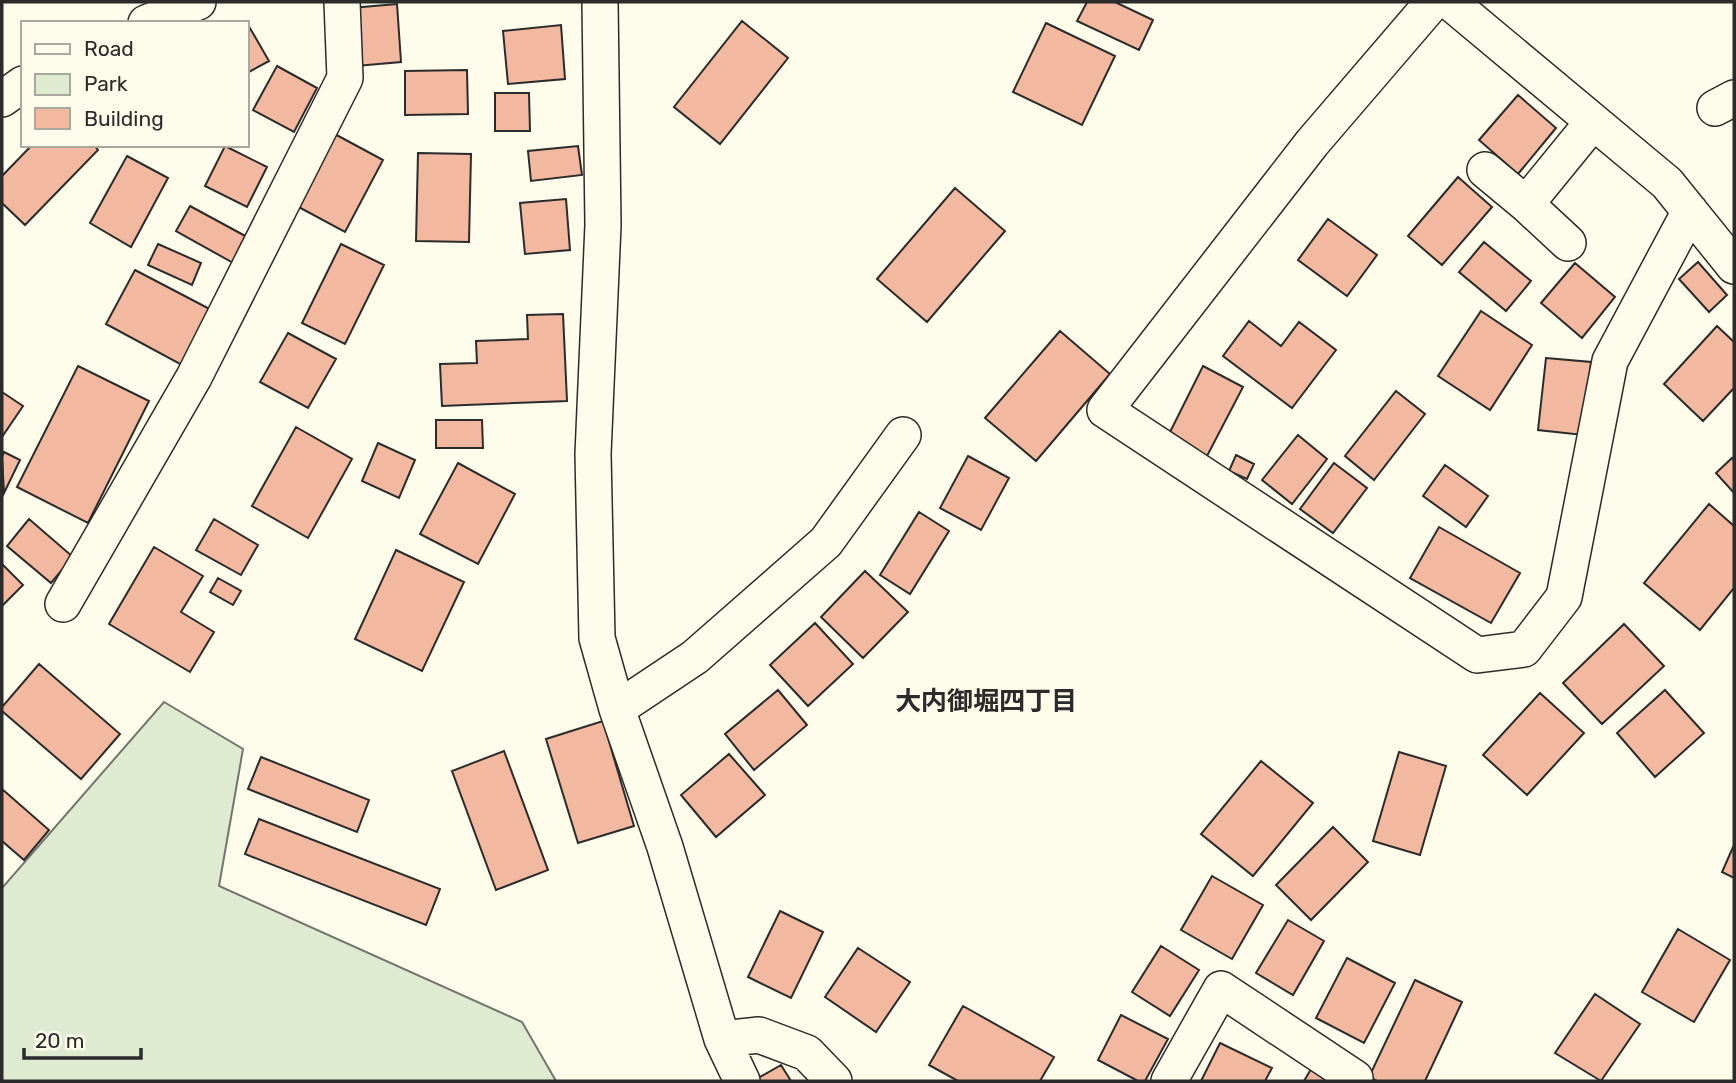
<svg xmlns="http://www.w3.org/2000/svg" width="1736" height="1083" font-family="Rubik,'Noto Sans JP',sans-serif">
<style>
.green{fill:#deebd1;stroke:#74746e;stroke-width:2}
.building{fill:#f2b8a0;stroke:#2b2b2b;stroke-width:2}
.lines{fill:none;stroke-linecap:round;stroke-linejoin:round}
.street-casing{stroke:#2b2b2b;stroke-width:38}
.street{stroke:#fdfbea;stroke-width:35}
.labels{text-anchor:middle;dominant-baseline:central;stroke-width:5;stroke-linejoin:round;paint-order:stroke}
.neighbourhood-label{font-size:26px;font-weight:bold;fill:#2b2b2b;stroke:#fdfbea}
</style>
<rect width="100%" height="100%" fill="#fdfbea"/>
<path class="green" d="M164 702 243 749 219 886 522 1022 556 1081H2V888Z"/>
<path class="building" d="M1087 2H1115L1153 20 1139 50 1077 21Z
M397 4 401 62 356 66 351 8Z
M742 21 788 58 720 144 674 107Z
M247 23 269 61 247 73Z
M1046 23 1115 56 1082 125 1013 92Z
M561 25 565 79 508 84 503 31Z
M277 66 317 88 294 132 253 110Z
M467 70 468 114 405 115V71Z
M495 93H529L530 131H495Z
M1518 95 1556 128 1518 174 1479 140Z
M331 132 383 160 345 232 293 204Z
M32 145H94L98 150 25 225 2 203V176Z
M225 146 267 167 247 207 205 186Z
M578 146 582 175 531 181 528 151Z
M418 153 471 154 469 242 416 241Z
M127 156 168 178 131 247 90 223Z
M1458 177 1492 207 1442 265 1408 236Z
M955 188 1005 231 927 322 877 279Z
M566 199 570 250 525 254 520 203Z
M190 206 249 238 235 264 176 231Z
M1328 219 1377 255 1347 296 1298 260Z
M1484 242 1531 281 1506 311 1459 272Z
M158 244 201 263 192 285 148 265Z
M341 244 384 265 345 344 302 323Z
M1698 262 1727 295 1709 312 1679 279Z
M1575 263 1615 297 1582 338 1541 303Z
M135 270 223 316 193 371 106 324Z
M1481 311 1532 345 1490 410 1438 376Z
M563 314 567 401 442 406 440 364 477 363 476 341 528 339 527 315Z
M1249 321 1281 346 1299 322 1336 350 1292 408 1223 356Z
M1717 326 1734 342V388L1703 421 1664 384Z
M1060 331 1110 374 1036 461 985 418Z
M288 333 336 359 308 408 260 382Z
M1546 358 1591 362 1583 435 1538 430Z
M78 366 149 401 88 523 17 487Z
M1203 366 1243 387 1206 458 1167 438Z
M1396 391 1425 414 1374 480 1345 456Z
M2 392 23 406 2 437Z
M436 420H482L483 448H436Z
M296 427 352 459 308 538 252 506Z
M1298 435 1327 459 1292 504 1262 480Z
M378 443 415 460 399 498 362 481Z
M4 452 20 460 4 493 2 457Z
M1236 455 1254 464 1247 479 1229 471Z
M968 456 1009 478 981 530 940 508Z
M1732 458 1734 460V493L1716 473Z
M458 463 515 494 478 564 420 534Z
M1334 463 1367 488 1333 533 1300 509Z
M1445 465 1488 496 1466 527 1423 496Z
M1709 504 1734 526V588L1700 630 1644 583Z
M919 512 949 531 910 594 880 575Z
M29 519 73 557 51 583 7 546Z
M214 519 258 545 241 575 196 550Z
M1439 527 1520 573 1491 623 1410 578Z
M154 547 203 576 181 612 214 632 190 672 109 624Z
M396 550 464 582 422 671 355 639Z
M2 564 23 585 2 606Z
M865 571 908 612 863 658 821 617Z
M218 578 241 591 233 605 210 592Z
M815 623 853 664 808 706 770 665Z
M1624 624 1664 666 1602 724 1563 683Z
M39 664 120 734 81 779 2 711V707Z
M778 690 807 725 754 770 725 734Z
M1665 690 1704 733 1655 777 1617 733Z
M1540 693 1584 733 1527 795 1483 755Z
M603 721 634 826 578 843 546 739Z
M504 751 548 870 496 890 452 771Z
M1399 752 1446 766 1420 855 1373 841Z
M729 754 765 795 716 837 681 795Z
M261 757 369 800 357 832 248 789Z
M1261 761 1313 803 1253 876 1201 834Z
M2 789 49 830 24 860 2 841Z
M259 819 440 889 426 925 245 854Z
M1333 827 1368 862 1311 920 1276 885Z
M1734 845V878L1722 872Z
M1212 876 1263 905 1232 959 1181 930Z
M780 911 823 932 791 998 748 977Z
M1288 920 1324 941 1293 995 1256 973Z
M1678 929 1730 960 1694 1022 1642 992Z
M1161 946 1199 970 1170 1016 1132 992Z
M858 948 910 982 876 1032 825 997Z
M1347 958 1395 983 1364 1043 1316 1018Z
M1415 980 1462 1002 1425 1081H1377L1369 1077Z
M1595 994 1640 1024 1601 1081 1555 1053Z
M963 1006 1054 1057 1040 1081H958L929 1065Z
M1121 1015 1168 1039 1145 1081H1138L1098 1060Z
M1220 1043 1272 1068 1265 1081H1201Z
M781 1065 791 1081H753Z
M1311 1069 1332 1081H1304Z"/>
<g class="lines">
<g class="street-casing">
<path id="street" d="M600 2 603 225 593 454 597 638 617 709 665 847 722 1039 742 1081
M1433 2 1312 143 1105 410 1477 655 1524 649 1564 597 1610 361 1690 211
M1450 2 1667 183 1734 266
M146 23 198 2
M2 99 23 84
M1715 108 1734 98
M1485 170 1526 204
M1568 243 1526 204 1592 123
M63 604 194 377 345 78 342 2
M617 709 695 657 826 542 903 435
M722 1039 759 1035 807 1053 834 1081
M1169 1081 1221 989 1355 1078"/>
</g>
<use href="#street" class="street"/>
</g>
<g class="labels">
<g class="neighbourhood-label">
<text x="986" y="701">大内御堀四丁目</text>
</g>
</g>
<rect width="1736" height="1083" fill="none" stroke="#2b2b2b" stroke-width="7"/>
<rect x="21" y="21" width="228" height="126" fill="#fdfbea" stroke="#a9a89e" stroke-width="2"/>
<rect x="35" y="44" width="35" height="10" fill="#fdfbea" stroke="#a9a89e" stroke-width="2"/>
<text x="84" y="56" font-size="21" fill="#2b2b2b">Road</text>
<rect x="35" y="74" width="35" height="21" fill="#deebd1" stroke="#a9a89e" stroke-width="2"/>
<text x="84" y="91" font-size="21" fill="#2b2b2b">Park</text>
<rect x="35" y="108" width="35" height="21" fill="#f2b8a0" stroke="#a9a89e" stroke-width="2"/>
<text x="84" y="126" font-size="21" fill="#2b2b2b">Building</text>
<path d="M24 1048v10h117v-10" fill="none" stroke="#2b2b2b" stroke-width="3.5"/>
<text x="35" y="1048" font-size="21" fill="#2b2b2b" stroke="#fdfbea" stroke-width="5" paint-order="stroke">20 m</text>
</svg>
